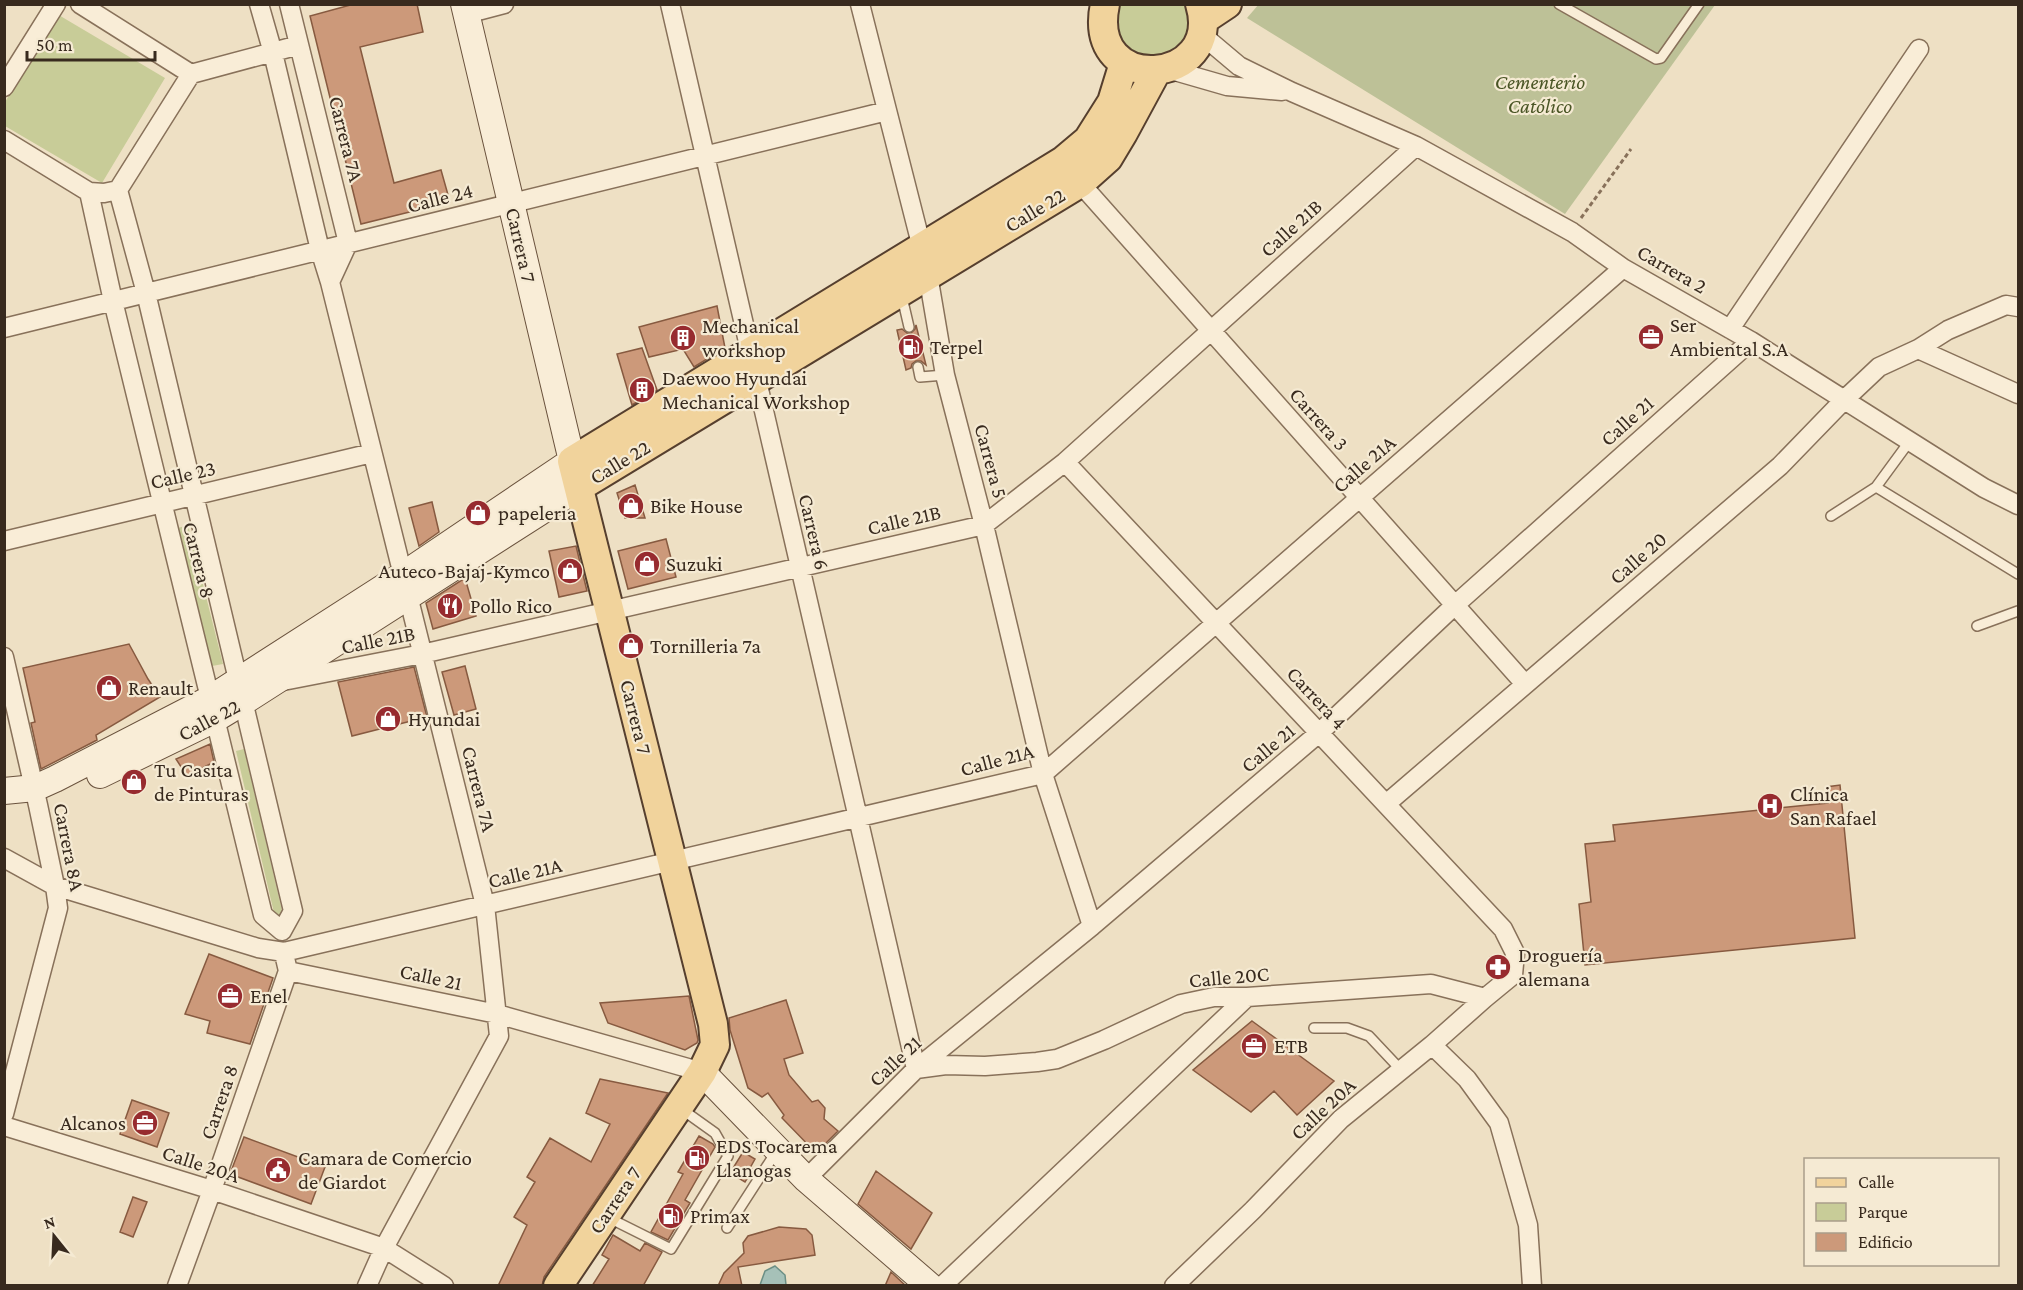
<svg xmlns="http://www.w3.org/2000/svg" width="2023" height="1290" font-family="'Crimson Pro',serif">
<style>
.green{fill:#c8cc98}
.cemetery{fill:#bdc197}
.water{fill:#a6c1b8;stroke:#6c8f85;stroke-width:1.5}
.building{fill:#cc997a;stroke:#875a40;stroke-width:1.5}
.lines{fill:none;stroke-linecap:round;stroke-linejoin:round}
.lane-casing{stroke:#88715a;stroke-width:12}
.street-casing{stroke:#88715a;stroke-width:21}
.secondary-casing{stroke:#6a523d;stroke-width:28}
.primary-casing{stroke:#563f2e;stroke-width:32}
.path{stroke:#88715a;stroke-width:3;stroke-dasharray:4.5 3;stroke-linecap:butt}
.lane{stroke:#f9edd7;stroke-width:9}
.street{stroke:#f9edd7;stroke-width:18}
.secondary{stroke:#f9edd7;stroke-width:26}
.primary{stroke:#f1d39c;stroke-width:28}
.labels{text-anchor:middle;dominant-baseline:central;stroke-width:4.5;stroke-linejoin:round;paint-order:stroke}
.park-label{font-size:21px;font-style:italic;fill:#4a5525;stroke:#f5ead3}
.street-label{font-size:21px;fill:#382a1e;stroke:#f5ead3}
.poi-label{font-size:21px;fill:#382a1e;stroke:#f5ead3;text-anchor:start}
</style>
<rect width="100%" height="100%" fill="#eee0c4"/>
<path class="green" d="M1116 5H1189L1190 37 1157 62 1122 48 1113 11Z
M57 14 165 78 102 183 5 126V102Z
M188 525 223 664 212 666 178 528Z
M244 749 283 915 275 917 236 751Z"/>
<path class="cemetery" d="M1259 4 1715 5 1565 214 1247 18Z"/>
<path class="water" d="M775 1266 785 1275 786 1285H760L765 1271Z"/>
<path class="building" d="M354 4H417L423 32 360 47 394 183 441 170 450 202 361 224 310 16Z
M717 306 725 348 694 367 683 349 649 357 639 327Z
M916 325 926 365 921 361H916L912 364 911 368 906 370 897 330 902 329 907 333H911L915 329Z
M642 348 657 390 632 405 617 354Z
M635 485 645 518H625L617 493Z
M432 502 439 532 419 546 409 508Z
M666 539 676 577 628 589 618 551Z
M576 546 587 591 559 597 549 551Z
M465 578 476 616 433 629 426 603Z
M129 644 148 679 160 697 96 735 97 740 41 769 31 723 35 722 23 668Z
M465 666 476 709 454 715 442 672Z
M414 667 427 717 352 736 338 682Z
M210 744 214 762 187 776 176 759Z
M1840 785 1855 938 1585 965 1579 904 1591 902 1585 844 1615 841 1613 825 1828 803 1826 787Z
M209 954 273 978 250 1044 207 1033 210 1021 185 1014Z
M689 996 698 1040 697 1043 685 1050 608 1023 600 1003Z
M786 1000 803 1053 784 1059 789 1075 812 1102 818 1100 825 1108 824 1119 838 1131 816 1153 782 1118 784 1115 768 1093 762 1097 748 1088 730 1030 729 1018Z
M1252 1021 1334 1081 1297 1115 1274 1091 1251 1112 1193 1070Z
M600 1079 668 1093 544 1277 542 1286H498L527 1225 514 1217 535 1182 527 1177 550 1138 591 1162 610 1124 586 1113Z
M132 1100 169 1113 157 1147 120 1134Z
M699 1136 713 1144 715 1147 685 1200 690 1203 668 1240 651 1232 683 1174 678 1172Z
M244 1137 325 1167 311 1204 230 1174Z
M743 1152 755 1159 750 1168 753 1169 745 1182 730 1173Z
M876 1171 932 1213 911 1249 858 1204Z
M133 1197 147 1202 133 1237 120 1232Z
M779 1227 806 1229 812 1235 815 1255 738 1267 742 1286H718L724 1273 744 1253 743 1243 748 1236Z
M613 1235 640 1251 645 1243 662 1252 643 1286H592L609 1259 602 1255Z
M891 1272 906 1286H885Z"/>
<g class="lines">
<g class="lane-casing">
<path id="lane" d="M1559 4 1656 59 1661 58 1699 4
M902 297 909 327
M918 367 920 377 945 375
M1876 487 2018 574
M1831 516 1876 487 1909 442
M1977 626 2018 611
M1314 1028H1347L1369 1036 1401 1070
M607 1217 671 1249 728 1156 715 1133 680 1108
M727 1228 776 1152"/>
</g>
<g class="street-casing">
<path id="street" d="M80 4 191 74
M259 4 273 53 320 250 330 282 485 905 499 1036 384 1248 367 1286
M289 4 348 243 330 282
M670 4 916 1069 946 1065 985 1066 1037 1062 1057 1059 1104 1040 1181 1004 1214 997H1247L1431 984 1485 998
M860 4 922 248 928 275 945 375 984 525 1043 774 1092 926
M466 14 504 4
M1201 34 1239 66 1292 92 1416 146 1572 232 1623 268 1751 341 1984 488 2018 505
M1168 69 1227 86 1282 91
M191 74 299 45
M4 87 56 4
M4 140 89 192 104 193 118 190 191 74
M1080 183 1525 684
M89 192 113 301 263 915 282 931 293 911 146 293 118 190
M4 328 887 111
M1730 329 1919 49
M1918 349 2018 394
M1065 462 1503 929 1515 953 1513 975 1485 998 1432 1045 1341 1119 1253 1210 1174 1286
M4 541 372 453
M4 657 38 805 55 886 58 908 4 1114
M283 681 422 654 984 525 1065 462 1416 146
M1386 804 1780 466 1844 400 1879 367 1918 349 1948 330 2006 305 2018 307
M4 858 55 886 258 948 284 952 1043 774 1623 268
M288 971 497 1014 702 1072
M1432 1045 1467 1079 1499 1123 1528 1225 1532 1286
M4 1126 212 1190 384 1248 444 1286
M806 1179 916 1069 1092 926 1319 733 1455 605 1751 341
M177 1286 212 1190 288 971 285 958
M942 1286 1247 997"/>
</g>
<g class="secondary-casing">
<path id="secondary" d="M100 775 215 719 243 702 579 487
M4 791 35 788 55 779 210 699 403 575 572 461 464 4
M702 1072 806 1179 930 1286"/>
</g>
<g class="primary-casing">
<path id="primary" d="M1105 4C1085 98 1225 86 1200 4
M1203 20 1227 4
M579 487 1080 183 1108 158 1123 133 1156 72
M558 1286 702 1072 715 1045 713 1024 572 461 1063 161 1088 140 1112 102 1124 63"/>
</g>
<path class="path" d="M1581 218 1631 149"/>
<use href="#lane" class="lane"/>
<use href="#street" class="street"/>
<use href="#secondary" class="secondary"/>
<use href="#primary" class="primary"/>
</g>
<defs>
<g id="office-disc" transform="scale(1.35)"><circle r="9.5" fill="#972b2f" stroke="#f5ead3"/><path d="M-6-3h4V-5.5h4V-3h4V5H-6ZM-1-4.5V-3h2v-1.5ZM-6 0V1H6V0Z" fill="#fff"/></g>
<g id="building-disc" transform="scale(1.35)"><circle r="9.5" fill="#972b2f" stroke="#f5ead3"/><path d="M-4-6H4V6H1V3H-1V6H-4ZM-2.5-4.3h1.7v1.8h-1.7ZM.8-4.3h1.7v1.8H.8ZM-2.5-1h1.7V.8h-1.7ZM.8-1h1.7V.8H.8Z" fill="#fff"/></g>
<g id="fuel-disc" transform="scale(1.35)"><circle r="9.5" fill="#972b2f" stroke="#f5ead3"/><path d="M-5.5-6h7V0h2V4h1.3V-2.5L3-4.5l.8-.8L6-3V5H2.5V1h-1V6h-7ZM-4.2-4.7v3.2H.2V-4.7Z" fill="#fff"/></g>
<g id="shop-disc" transform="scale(1.35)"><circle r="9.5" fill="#972b2f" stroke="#f5ead3"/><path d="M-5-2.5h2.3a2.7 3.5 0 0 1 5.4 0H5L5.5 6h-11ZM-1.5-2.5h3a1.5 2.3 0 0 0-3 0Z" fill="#fff"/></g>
<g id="restaurant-disc" transform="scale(1.35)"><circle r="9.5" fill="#972b2f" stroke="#f5ead3"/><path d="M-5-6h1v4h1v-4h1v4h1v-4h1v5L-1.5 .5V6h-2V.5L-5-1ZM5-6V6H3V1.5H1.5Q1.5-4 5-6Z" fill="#fff"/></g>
<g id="hospital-disc" transform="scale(1.35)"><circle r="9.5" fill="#972b2f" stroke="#f5ead3"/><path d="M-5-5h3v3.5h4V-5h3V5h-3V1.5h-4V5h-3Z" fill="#fff"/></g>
<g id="pharmacy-disc" transform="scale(1.35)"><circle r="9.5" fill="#972b2f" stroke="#f5ead3"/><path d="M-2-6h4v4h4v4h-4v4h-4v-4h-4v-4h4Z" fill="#fff"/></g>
<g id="civic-disc" transform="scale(1.35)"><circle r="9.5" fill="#972b2f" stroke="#f5ead3"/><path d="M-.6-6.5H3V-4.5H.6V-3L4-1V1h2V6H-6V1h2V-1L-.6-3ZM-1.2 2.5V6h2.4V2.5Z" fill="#fff"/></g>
</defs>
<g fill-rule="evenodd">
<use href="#office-disc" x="1651" y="337"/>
<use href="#building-disc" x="683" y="338"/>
<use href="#fuel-disc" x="911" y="347"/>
<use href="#building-disc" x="642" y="390"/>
<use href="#shop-disc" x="631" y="506"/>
<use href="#shop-disc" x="478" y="513"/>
<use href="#shop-disc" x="647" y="564"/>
<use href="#shop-disc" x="570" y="571"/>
<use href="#restaurant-disc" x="450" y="606"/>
<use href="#shop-disc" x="631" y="646"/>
<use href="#shop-disc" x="109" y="688"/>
<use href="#shop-disc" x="388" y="719"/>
<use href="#shop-disc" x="134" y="782"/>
<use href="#hospital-disc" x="1770" y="806"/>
<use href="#pharmacy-disc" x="1498" y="967"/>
<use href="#office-disc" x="230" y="996"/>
<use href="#office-disc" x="1254" y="1046"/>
<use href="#office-disc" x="145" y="1123"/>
<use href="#fuel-disc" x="697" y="1158"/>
<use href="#civic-disc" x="278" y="1170"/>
<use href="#fuel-disc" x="671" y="1216"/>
</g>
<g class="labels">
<g class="park-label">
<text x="1540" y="82">Cementerio<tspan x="1540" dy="24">Católico</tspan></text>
</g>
<g class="street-label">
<text transform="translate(346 139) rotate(76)">Carrera 7A</text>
<text transform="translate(440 198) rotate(-14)">Calle 24</text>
<text transform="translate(1035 210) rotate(-31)">Calle 22</text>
<text transform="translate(1291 228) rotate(-42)">Calle 21B</text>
<text transform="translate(521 245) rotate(77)">Carrera 7</text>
<text transform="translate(1672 269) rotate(30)">Carrera 2</text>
<text transform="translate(1319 419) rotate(48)">Carrera 3</text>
<text transform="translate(1627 421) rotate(-42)">Calle 21</text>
<text transform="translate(991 461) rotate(75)">Carrera 5</text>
<text transform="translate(620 462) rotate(-31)">Calle 22</text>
<text transform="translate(1364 464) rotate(-41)">Calle 21A</text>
<text transform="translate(183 475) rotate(-13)">Calle 23</text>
<text transform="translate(904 520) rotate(-13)">Calle 21B</text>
<text transform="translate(814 532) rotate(77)">Carrera 6</text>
<text transform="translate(1638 558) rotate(-41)">Calle 20</text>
<text transform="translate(199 560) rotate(76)">Carrera 8</text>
<text transform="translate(378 640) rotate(-11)">Calle 21B</text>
<text transform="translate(1317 698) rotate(47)">Carrera 4</text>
<text transform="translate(636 717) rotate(76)">Carrera 7</text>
<text transform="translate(209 720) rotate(-28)">Calle 22</text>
<text transform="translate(1268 748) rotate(-40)">Calle 21</text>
<text transform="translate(997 760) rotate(-15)">Calle 21A</text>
<text transform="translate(479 789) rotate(76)">Carrera 7A</text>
<text transform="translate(69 847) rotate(79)">Carrera 8A</text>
<text transform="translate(525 873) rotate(-13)">Calle 21A</text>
<text transform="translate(431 977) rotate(12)">Calle 21</text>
<text transform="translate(1229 977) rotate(-5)">Calle 20C</text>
<text transform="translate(895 1061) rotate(-43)">Calle 21</text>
<text transform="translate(219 1102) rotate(-71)">Carrera 8</text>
<text transform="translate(1323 1109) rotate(-43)">Calle 20A</text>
<text transform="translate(201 1164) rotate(18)">Calle 20A</text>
<text transform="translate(615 1200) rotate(-56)">Carrera 7</text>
</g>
<g class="poi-label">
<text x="1670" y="325">Ser<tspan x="1670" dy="24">Ambiental S.A</tspan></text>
<text x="702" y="326">Mechanical<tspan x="702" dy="24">workshop</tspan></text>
<text x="930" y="347">Terpel</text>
<text x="662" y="378">Daewoo Hyundai<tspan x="662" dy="24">Mechanical Workshop</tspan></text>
<text x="650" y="506">Bike House</text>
<text x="498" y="513">papeleria</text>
<text x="666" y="564">Suzuki</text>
<text x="550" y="571" text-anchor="end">Auteco-Bajaj-Kymco</text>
<text x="470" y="606">Pollo Rico</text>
<text x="650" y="646">Tornilleria 7a</text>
<text x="128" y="688">Renault</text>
<text x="408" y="719">Hyundai</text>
<text x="154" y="770">Tu Casita<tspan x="154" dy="24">de Pinturas</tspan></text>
<text x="1790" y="794">Clínica<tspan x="1790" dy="24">San Rafael</tspan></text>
<text x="1518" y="955">Droguería<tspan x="1518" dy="24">alemana</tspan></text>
<text x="250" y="996">Enel</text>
<text x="1274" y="1046">ETB</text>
<text x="126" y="1123" text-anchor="end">Alcanos</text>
<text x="716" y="1146">EDS Tocarema<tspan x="716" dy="24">Llanogas</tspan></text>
<text x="298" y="1158">Camara de Comercio<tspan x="298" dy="24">de Giardot</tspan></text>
<text x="690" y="1216">Primax</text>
</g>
</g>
<rect width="2023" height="1290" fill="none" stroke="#382a1e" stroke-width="12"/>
<rect x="1804" y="1158" width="195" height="108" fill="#f5ead3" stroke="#a99d8b" stroke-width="1.5"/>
<rect x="1816" y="1178" width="30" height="9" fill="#f1d39c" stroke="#a99d8b" stroke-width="1.5"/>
<text x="1858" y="1188" font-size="18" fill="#382a1e">Calle</text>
<rect x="1816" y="1203" width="30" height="18" fill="#c8cc98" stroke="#a99d8b" stroke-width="1.5"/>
<text x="1858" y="1218" font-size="18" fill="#382a1e">Parque</text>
<rect x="1816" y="1233" width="30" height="18" fill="#cc997a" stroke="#a99d8b" stroke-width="1.5"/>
<text x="1858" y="1248" font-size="18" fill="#382a1e">Edificio</text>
<g transform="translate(54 1236) rotate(342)" stroke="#f5ead3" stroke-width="4.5" paint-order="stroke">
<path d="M0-4.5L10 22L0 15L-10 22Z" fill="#382a1e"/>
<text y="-9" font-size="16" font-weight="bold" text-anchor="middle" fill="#382a1e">N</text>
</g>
<path d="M27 51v9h128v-9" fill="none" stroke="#382a1e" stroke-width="3"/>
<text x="36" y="51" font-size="18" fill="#382a1e" stroke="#f5ead3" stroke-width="4.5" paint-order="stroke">50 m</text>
</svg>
